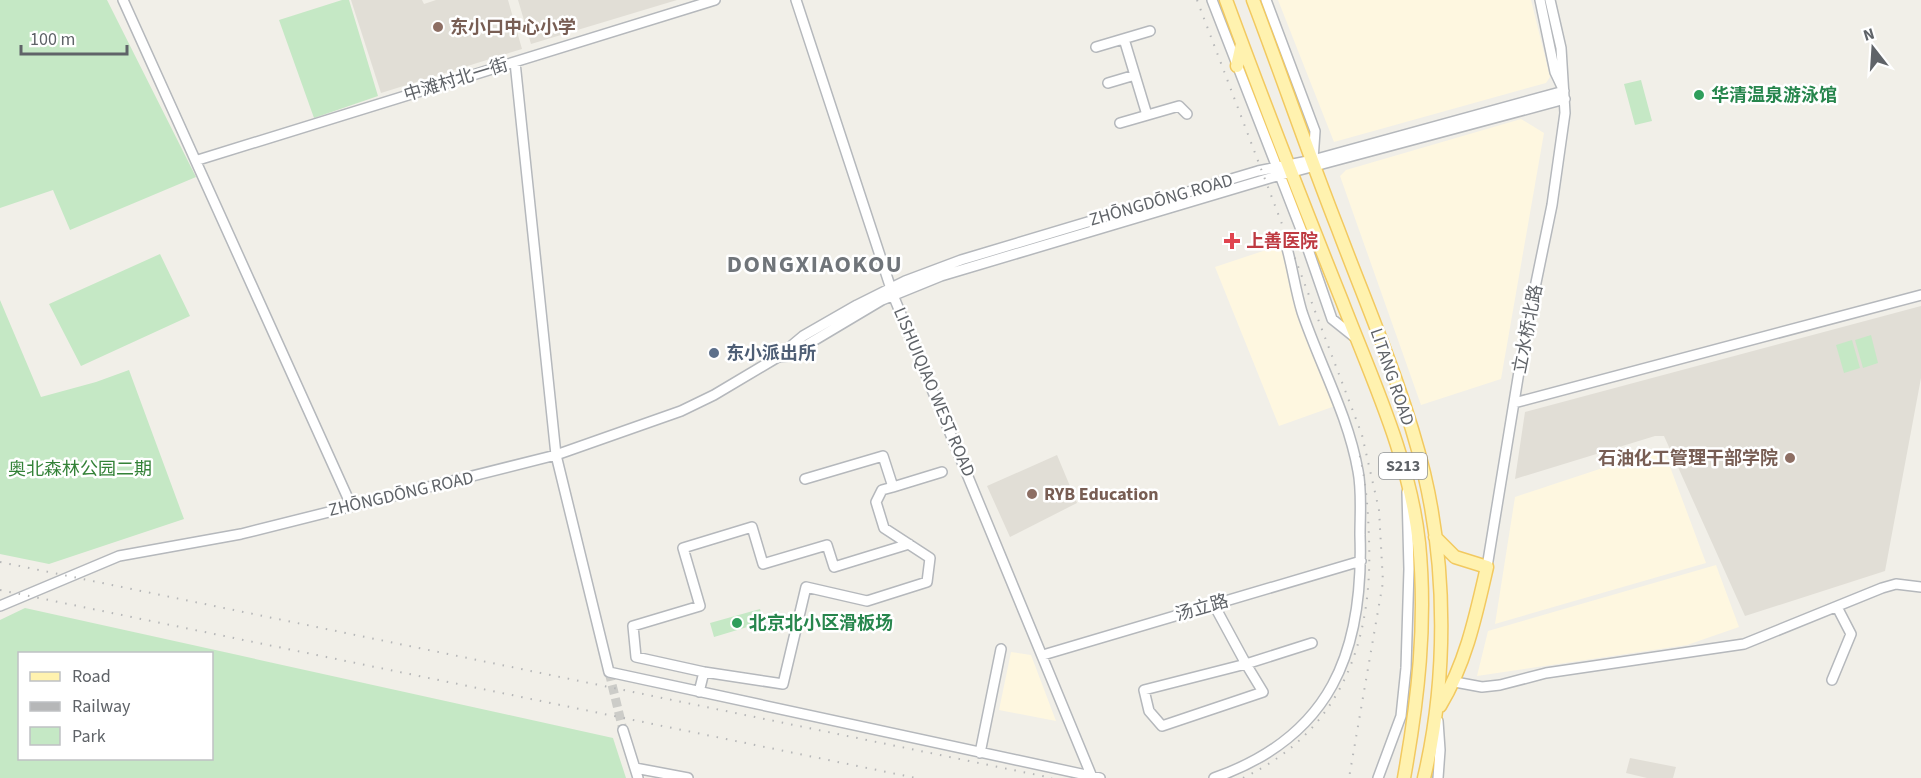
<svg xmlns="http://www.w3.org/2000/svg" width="1921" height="778" font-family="'Source Sans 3','Noto Sans SC',sans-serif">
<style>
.commercial{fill:#fef7e0}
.education{fill:#e1ded6}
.green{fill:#c5e8c5;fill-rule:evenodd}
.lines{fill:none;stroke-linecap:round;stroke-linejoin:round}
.minor-tunnel{stroke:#ccccc8;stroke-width:9;stroke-dasharray:9 4.5;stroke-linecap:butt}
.minor-casing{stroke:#b5b8bc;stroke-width:12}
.major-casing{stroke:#f2c960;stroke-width:15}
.minor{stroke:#fff;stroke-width:9}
.major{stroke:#fff2af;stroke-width:12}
.rail{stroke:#b6b7b8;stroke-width:2;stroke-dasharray:1.5 8;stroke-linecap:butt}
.education-dot{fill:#8d6e63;stroke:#fff;stroke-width:2}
.leisure-dot{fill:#2e9e5b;stroke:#fff;stroke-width:2}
.health-dot{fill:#e0444e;stroke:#fff;stroke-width:2}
.service-dot{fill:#5c6f8a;stroke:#fff;stroke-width:2}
.labels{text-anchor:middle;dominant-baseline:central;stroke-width:5;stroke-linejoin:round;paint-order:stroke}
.shield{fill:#fff;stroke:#8f9295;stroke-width:1.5}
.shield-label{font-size:16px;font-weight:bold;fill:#5f6368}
.education-label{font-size:18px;font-weight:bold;fill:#785e54;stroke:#fff;text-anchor:start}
.street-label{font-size:18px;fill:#5f6368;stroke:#fff}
.leisure-label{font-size:18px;font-weight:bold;fill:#27864d;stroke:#fff;text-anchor:start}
.health-label{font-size:18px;font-weight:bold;fill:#be3a42;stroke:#fff;text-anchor:start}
.service-label{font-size:18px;font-weight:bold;fill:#4e5e75;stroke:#fff;text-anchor:start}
.park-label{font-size:18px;fill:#348238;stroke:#fff}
.district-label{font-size:24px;font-weight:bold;letter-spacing:1.5px;fill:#70757a;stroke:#fff}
</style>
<rect width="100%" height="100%" fill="#f1efe8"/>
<path class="commercial" d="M1278 0H1531L1550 77 1546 83 1334 142Z
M1521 119 1544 133 1501 379 1421 405 1340 176 1346 170Z
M1281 245 1335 406 1279 426 1215 267Z
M1663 448 1706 563 1495 624 1515 497Z
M1716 565 1739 627 1687 645 1477 676 1488 631Z
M1011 652 1031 655 1056 721 999 710Z"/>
<path class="education" d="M351 0H422L424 4 436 0H508L522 49 381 93Z
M518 0H677L531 44Z
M1921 306V378L1885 571 1745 616 1664 436H1655L1515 479 1525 412Z
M1057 455 1077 503 1010 537 987 486Z
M1630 758 1676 767 1673 778H1647L1626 773Z"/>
<path class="green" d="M0 0H107L196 177 70 230 53 190 0 208Z
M342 0H349L378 96 314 118 279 20Z
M1641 80 1652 121 1635 125 1624 84Z
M160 254 190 316 81 366 49 304Z
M0 300 41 397 96 382 129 370 184 519 49 564 0 554Z
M1871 335 1878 363 1863 368 1855 340Z
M1852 340 1860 368 1844 373 1836 345Z
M25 608 613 738 626 778H0V620ZM20 654H212V758H20Z
M760 609 764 622 714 637 710 623Z"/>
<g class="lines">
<path class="minor-tunnel" d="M609 672 623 730"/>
<g class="minor-casing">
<path id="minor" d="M123 0 351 505
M796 0 893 295 1092 777
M1212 0 1302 232 1332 319 1357 339
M1266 0 1315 131 1313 160
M1540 0 1555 72 1563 89
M1124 39 1147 115
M1096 47 1150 31
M515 62 556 455 609 672 1100 778
M1108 83 1135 75
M1120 123 1179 106 1187 114
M198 160 715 0
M778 357 788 356 882 300 941 276 1270 178 1565 99
M1514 403 1921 295
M805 479 883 456 893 487 942 472
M1487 567 1524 341 1552 205 1565 113 1561 48 1550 0
M1214 605 1246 664 1312 643
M0 606 119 556 241 534 556 455 681 411 714 395 778 357 803 336 857 305 905 281 961 260 1258 171 1313 160 1564 91
M1043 655 1361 561
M1246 664 1263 692 1162 726 1149 711 1144 690Z
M704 672 636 657 633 626 700 606 683 548 752 527 763 564 827 545 834 567 909 544
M1832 680 1851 634 1837 607
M1455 682 1482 687 1500 685 1546 673 1744 644 1882 588 1896 584 1921 587
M699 692 704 672 783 684 806 587 867 601 927 582 930 558 884 528 876 502 882 490 893 487
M623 730 638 778
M980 753 1001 649
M635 768 688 778
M1214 778C1331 737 1364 652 1360 535 1360 514 1362 491 1358 471 1348 415 1320 365 1302 312 1295 289 1292 264 1285 241L1302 232
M1378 778 1401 716 1406 668 1409 569 1407 492
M1438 778 1440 750 1438 721"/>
</g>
<g class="major-casing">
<path id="major" d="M1226 0C1263 101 1302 201 1342 301 1372 379 1410 459 1419 543 1427 623 1418 700 1404 778
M1253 0C1282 76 1308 153 1338 229 1368 309 1404 390 1424 473 1447 570 1447 681 1424 778
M1237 66 1242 44
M1435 537 1455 557 1487 567C1476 615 1466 663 1440 706"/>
</g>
<use href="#minor" class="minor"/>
<use href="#major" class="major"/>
<path class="rail" d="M1197 0 1362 435 1379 510 1383 582 1349 778
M0 562 1052 778
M0 590 916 778
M1243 778C1341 731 1373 643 1369 539 1368 509 1366 478 1358 449"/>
</g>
<g class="education-dot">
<circle cx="438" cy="27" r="6"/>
<circle cx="1790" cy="458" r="6"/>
<circle cx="1032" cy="494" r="6"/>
</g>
<g class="leisure-dot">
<circle cx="1699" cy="95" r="6"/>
<circle cx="737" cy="623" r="6"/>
</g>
<path class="health-dot" d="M1229 232h6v6h6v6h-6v6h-6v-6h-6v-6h6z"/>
<circle class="service-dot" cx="714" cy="353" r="6"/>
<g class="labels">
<rect class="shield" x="1379" y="453" width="48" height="26" rx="4.5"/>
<g class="shield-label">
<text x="1403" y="466">S213</text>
</g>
<g class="education-label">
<text x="450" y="27">东小口中心小学</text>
<text x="1778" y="458" text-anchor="end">石油化工管理干部学院</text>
<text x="1044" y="494">RYB Education</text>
</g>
<g class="street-label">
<text transform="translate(456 80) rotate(-17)">中滩村北一街</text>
<text transform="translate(1161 200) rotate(-16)">ZHŌNGDŌNG ROAD</text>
<text transform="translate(1528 329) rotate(-79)">立水桥北路</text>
<text transform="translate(1392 377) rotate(71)">LITANG ROAD</text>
<text transform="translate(934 392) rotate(67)">LISHUIQIAO WEST ROAD</text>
<text transform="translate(401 494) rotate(-13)">ZHŌNGDŌNG ROAD</text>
<text transform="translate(1202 608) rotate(-16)">汤立路</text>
</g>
<g class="leisure-label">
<text x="1711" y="95">华清温泉游泳馆</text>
<text x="749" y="623">北京北小区滑板场</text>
</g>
<g class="health-label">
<text x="1246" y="241">上善医院</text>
</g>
<g class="service-label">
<text x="726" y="353">东小派出所</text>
</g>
<g class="park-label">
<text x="80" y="469">奥北森林公园二期</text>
</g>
<g class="district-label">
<text x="815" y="264">DONGXIAOKOU</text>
</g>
</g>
<rect x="18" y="652" width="195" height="108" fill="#ffffff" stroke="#bfc1c3" stroke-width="1.5"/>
<rect x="30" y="672" width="30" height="9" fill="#fff2af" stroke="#bfc1c3" stroke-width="1.5"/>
<text x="72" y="682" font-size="18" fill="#5f6368">Road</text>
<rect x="30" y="702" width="30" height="9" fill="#b6b7b8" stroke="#bfc1c3" stroke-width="1.5"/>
<text x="72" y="712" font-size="18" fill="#5f6368">Railway</text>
<rect x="30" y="727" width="30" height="18" fill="#c5e8c5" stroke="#bfc1c3" stroke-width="1.5"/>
<text x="72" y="742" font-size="18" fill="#5f6368">Park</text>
<g transform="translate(1873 48) rotate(343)" stroke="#ffffff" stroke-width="4.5" paint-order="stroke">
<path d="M0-4.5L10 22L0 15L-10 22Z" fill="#5f6368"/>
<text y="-9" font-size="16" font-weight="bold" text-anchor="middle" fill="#5f6368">N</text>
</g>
<path d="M21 45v9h106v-9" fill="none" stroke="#5f6368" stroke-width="3"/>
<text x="30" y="45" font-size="18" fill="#5f6368" stroke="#ffffff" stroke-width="4.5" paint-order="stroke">100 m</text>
</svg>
